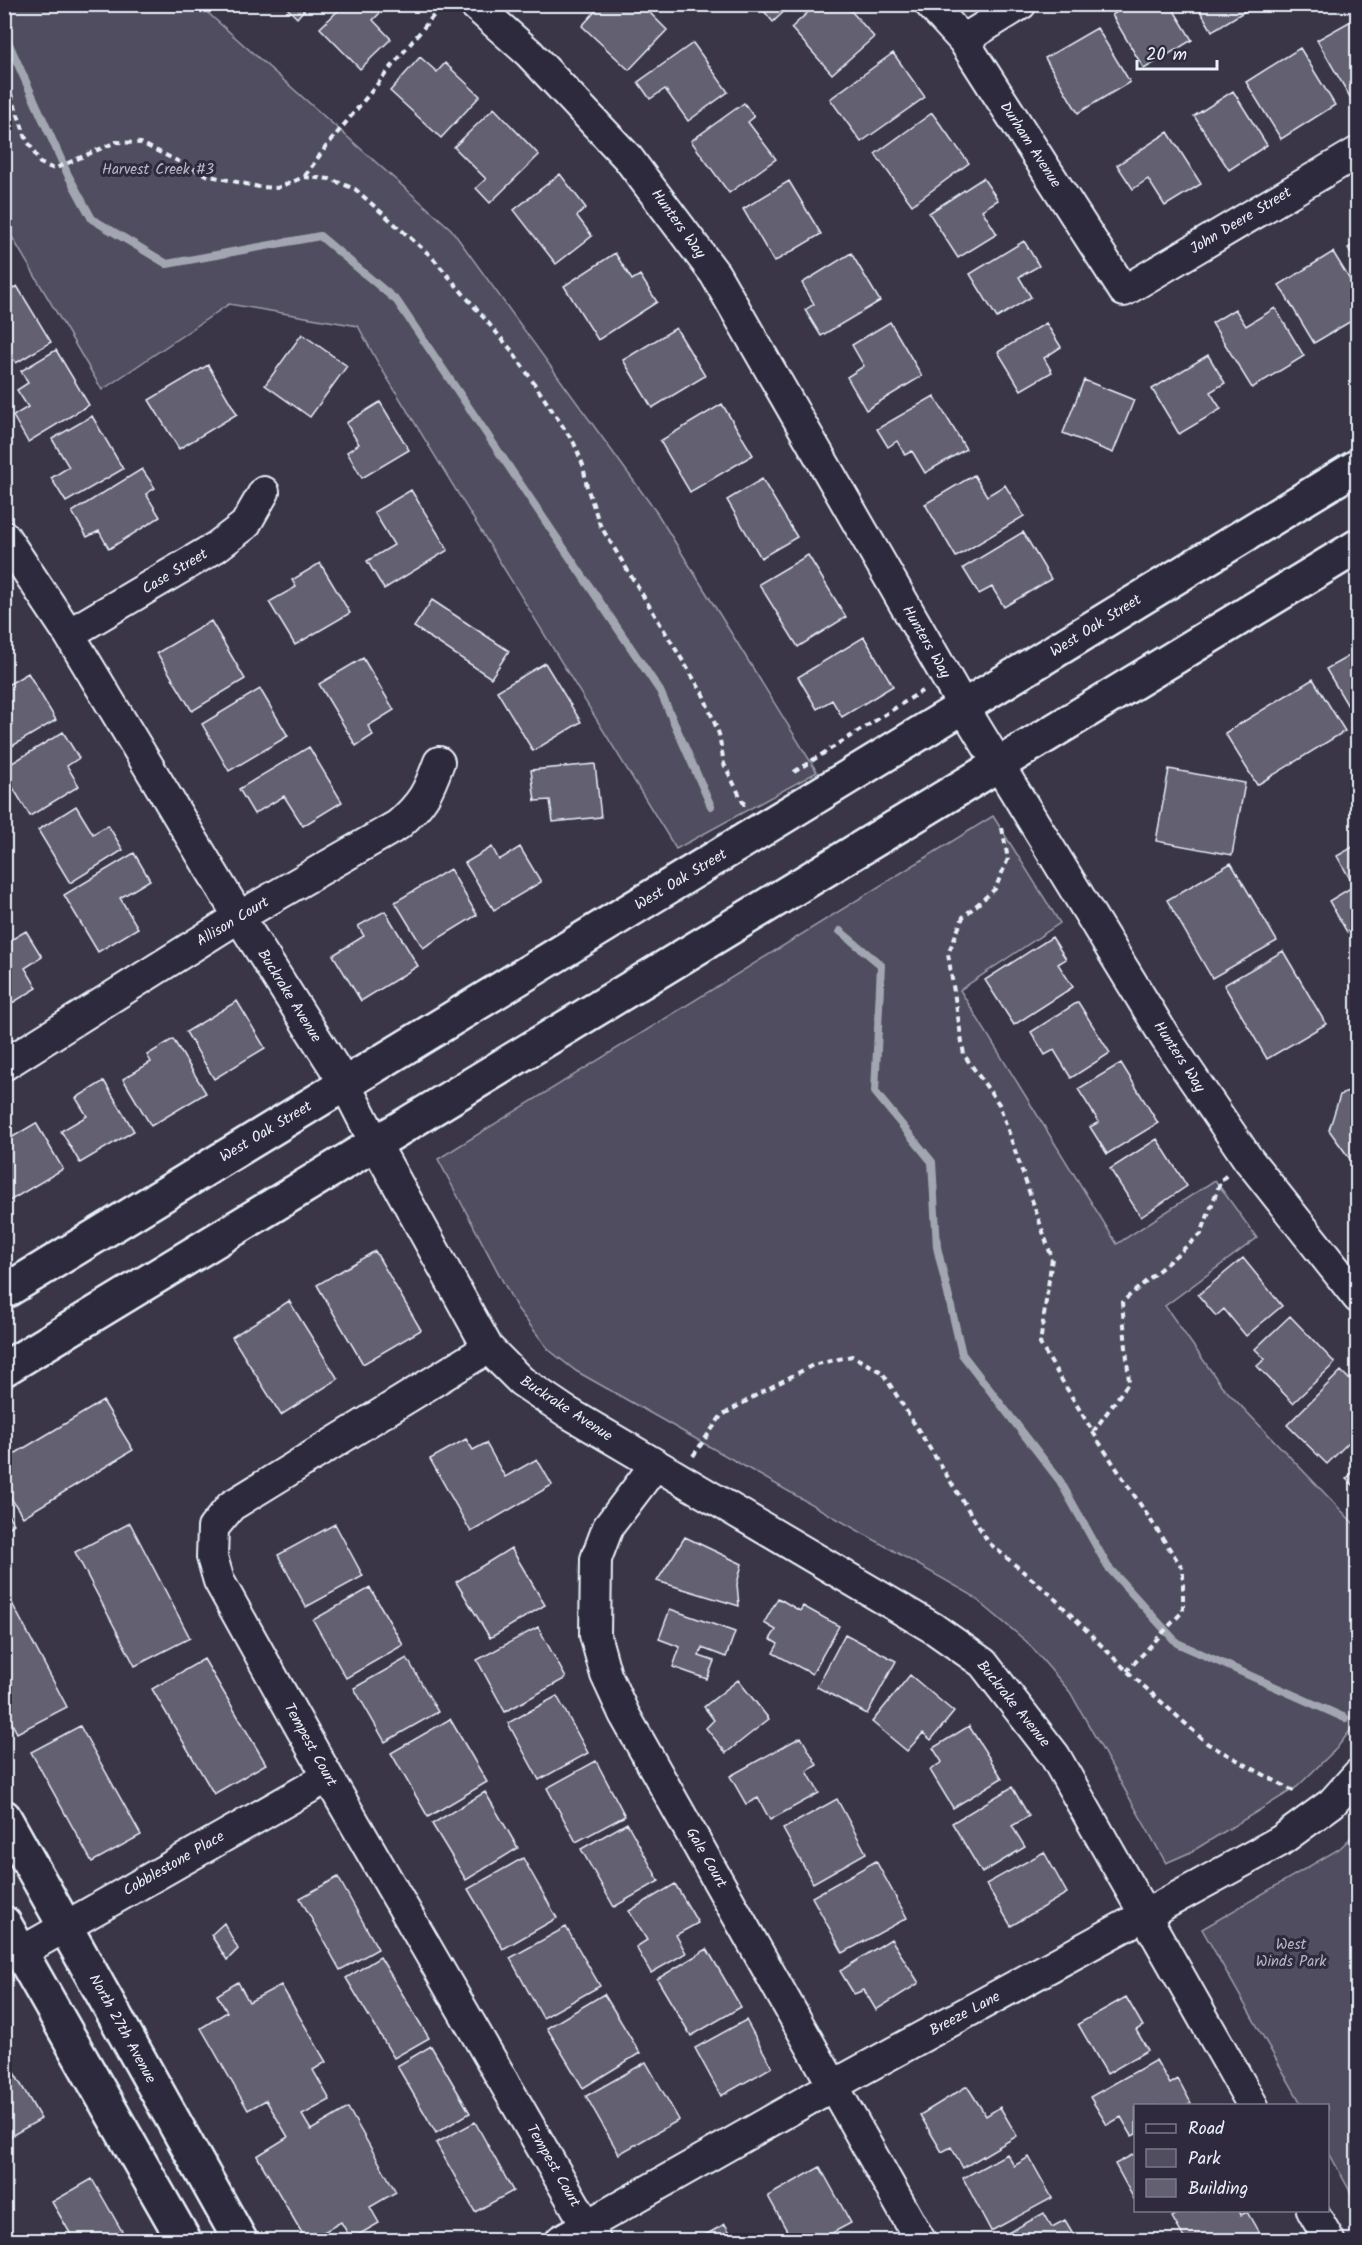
<svg xmlns="http://www.w3.org/2000/svg" width="1362" height="2245" font-family="Kalam,sans-serif">
<style>
.green{fill:#504e5f;stroke:#9ca0ac;stroke-width:1.5}
.lines{fill:none;stroke-linecap:round;stroke-linejoin:round}
.stream{stroke:#a2a6b1;stroke-width:8}
.building{fill:#636171;stroke:#e8f1f8;stroke-width:1.5}
.minor-casing{stroke:#e8f1f8;stroke-width:34}
.tertiary-casing{stroke:#e8f1f8;stroke-width:38}
.secondary-casing{stroke:#e8f1f8;stroke-width:38}
.path{stroke:#e8f1f8;stroke-width:4;stroke-dasharray:6 4.5;stroke-linecap:butt}
.minor{stroke:#2f2a3d;stroke-width:30}
.tertiary{stroke:#2f2a3d;stroke-width:33}
.secondary{stroke:#2f2a3d;stroke-width:33}
.labels{text-anchor:middle;dominant-baseline:central;stroke-width:6;stroke-linejoin:round;paint-order:stroke}
.street-label{font-size:15px;fill:#e8f1f8;stroke:#2f2a3d}
.park-label{font-size:15px;fill:#b3b8c2;stroke:#2f2a3d}
</style>
<rect width="100%" height="100%" fill="#3a3648"/>
<filter id="ink" filterUnits="userSpaceOnUse"><feTurbulence type="fractalNoise" baseFrequency=".0167" numOctaves="2"/><feDisplacementMap in="SourceGraphic" scale="12" xChannelSelector="R" yChannelSelector="G"/><feConvolveMatrix kernelMatrix="1 2 1 2 8 2 1 2 1" color-interpolation-filters="sRGB"/></filter>
<g filter="url(#ink)">
<path class="green" d="M4 5H199L451 229 657 513 817 772 676 849 378 363 358 326 229 304 102 390 5 225Z
M993 816 1060 923 960 990 1117 1244 1215 1180 1257 1238 1165 1306 1221 1385 1357 1527V1722L1336 1749 1297 1787 1191 1852 1166 1863 1070 1692 1027 1642 970 1594 576 1371 549 1350 517 1308 438 1159Z
M1357 1832V2204L1328 2151V2106L1302 2105 1202 1929 1339 1849Z"/>
<g class="lines">
<path class="stream" d="M4 33 68 175 92 219 167 264 320 236 397 301 660 691 711 806
M840 931 881 965 875 1092 932 1162 937 1247 962 1354 1060 1481 1108 1567 1177 1643 1345 1718"/>
</g>
<path class="building" d="M283 4H309L297 18Z
M345 4H378L383 10 373 20 391 39 360 69 320 28Z
M602 4H641L667 30 629 70 582 26Z
M758 4H792L773 22Z
M817 4H845L874 37 832 74 791 28Z
M1130 4H1170L1192 40 1144 69 1112 15Z
M1196 4H1257L1212 31Z
M1358 17V92L1350 97 1317 40Z
M1097 28 1130 82 1078 113 1045 58Z
M693 43 728 92 688 121 665 89 650 99 638 82Z
M1300 48 1335 105 1281 139 1246 82Z
M893 53 925 97 861 142 830 99Z
M420 57 437 72 445 63 480 96 441 138 390 91Z
M1233 91 1267 145 1229 170 1194 116Z
M744 103 754 117 748 122 776 159 729 193 691 141Z
M494 108 539 155 490 203 476 188 486 179 454 147Z
M932 113 969 163 912 205 875 154Z
M1168 132 1201 184 1165 206 1148 179 1133 189 1117 165Z
M560 174 586 208 577 216 592 236 556 264 514 210Z
M983 178 998 200 982 210 997 234 958 258 929 213Z
M789 181 821 234 774 262 743 209Z
M1024 241 1039 266 1019 277 1031 297 997 318 970 274Z
M1358 242V263L1348 248Z
M1333 252 1358 293V317L1314 343 1279 285Z
M615 253 632 280 640 275 657 302 598 340 564 286Z
M851 253 880 301 821 336 805 310 814 304 802 283Z
M17 286 51 342 16 363 8 351 4 353V294Z
M1275 308 1304 356 1252 388 1212 323 1235 309 1246 326Z
M890 322 922 376 866 410 847 377 864 366 852 345Z
M1046 323 1061 347 1044 358 1052 372 1021 390 998 352Z
M676 328 705 376 652 408 623 360Z
M302 334 347 366 310 417 265 385Z
M56 350 89 405 28 442 13 416 28 407 17 390 28 383 21 371Z
M1208 355 1225 383 1210 392 1221 409 1179 434 1152 389Z
M208 365 237 414 179 449 149 400Z
M1084 380 1134 400 1113 453 1063 433Z
M934 396 966 449 925 473 912 451 905 455 897 441 888 447 877 429Z
M380 402 409 450 362 478 347 452 359 444 346 423Z
M722 404 753 455 690 492 660 441Z
M92 416 123 469 66 502 51 478 69 467 52 439Z
M142 469 155 488 146 494 160 517 109 549 99 531 87 537 72 512Z
M974 475 987 496 1005 485 1024 516 956 557 925 504Z
M762 479 797 537 761 558 727 500Z
M411 490 448 550 384 589 367 561 394 545 374 512Z
M1023 532 1051 579 1004 607 992 587 979 594 963 568Z
M808 555 846 617 798 647 759 584Z
M320 563 350 613 295 645 269 602 296 587 292 580Z
M432 600 509 651 491 678 414 627Z
M211 621 245 679 192 711 157 653Z
M864 637 893 686 842 717 832 700 817 709 798 677Z
M1358 651V723L1326 669Z
M363 658 394 710 368 726 373 735 356 746 319 684Z
M545 663 581 722 533 751 497 691Z
M28 673 56 720 4 751V687Z
M1313 679 1345 731 1257 785 1225 733Z
M260 689 288 736 229 771 202 724Z
M63 732 79 758 67 766 79 786 30 816 4 773V768Z
M309 747 342 802 303 826 284 796 254 814 239 789Z
M595 764 601 817 553 822 550 800 535 801 531 770Z
M1169 769 1245 783 1232 855 1156 841Z
M76 806 93 834 108 825 123 850 70 883 38 830Z
M1358 844V926L1347 932 1329 901 1354 886 1337 856Z
M492 847 499 860 520 847 541 882 494 910 465 863Z
M134 853 150 880 120 898 138 928 98 952 64 895Z
M1231 863 1277 941 1212 978 1167 900Z
M450 869 477 915 423 948 395 902Z
M385 911 418 966 361 1001 333 955 364 936 358 926Z
M26 931 42 957 25 968 37 988 4 1008V944Z
M1052 937 1066 959 1058 964 1073 987 1014 1025 985 980Z
M1283 951 1326 1024 1267 1059 1224 985Z
M237 1001 265 1048 214 1079 186 1032Z
M1078 1002 1110 1053 1071 1078 1054 1050 1045 1055 1031 1032Z
M173 1039 206 1093 151 1126 123 1079 151 1062 147 1055Z
M1121 1063 1158 1123 1107 1154 1090 1127 1099 1122 1078 1089Z
M104 1081 134 1131 80 1163 61 1131 87 1116 76 1098Z
M1358 1088V1161L1350 1159 1329 1130 1340 1095Z
M36 1123 63 1169 6 1203 4 1142Z
M1157 1139 1187 1186 1141 1217 1110 1169Z
M375 1251 421 1330 363 1364 317 1285Z
M1243 1258 1282 1306 1246 1336 1224 1309 1216 1316 1198 1295Z
M289 1301 338 1379 281 1415 232 1337Z
M1290 1316 1335 1363 1293 1403 1257 1366 1265 1359 1255 1349Z
M1341 1371 1358 1388V1433L1327 1464 1287 1425Z
M103 1401 133 1450 23 1517 4 1487V1460Z
M466 1439 473 1450 486 1443 505 1477 537 1459 552 1485 471 1532 430 1459Z
M1358 1467V1489L1346 1479Z
M4 1508 14 1524 4 1531Z
M130 1523 190 1638 135 1666 75 1552Z
M335 1524 363 1576 306 1607 278 1555Z
M685 1537 742 1564 737 1584 739 1606 657 1581Z
M511 1548 545 1605 490 1638 456 1582Z
M370 1588 403 1645 346 1678 313 1620Z
M6 1592 67 1707 17 1733 4 1708V1593Z
M778 1598 800 1611 803 1606 839 1626 812 1674 773 1653 778 1644 770 1639 776 1630 764 1623Z
M670 1609 735 1632 726 1657 702 1648 699 1656 714 1661 707 1679 673 1667 680 1647 659 1639Z
M538 1627 566 1678 505 1712 477 1660Z
M845 1634 896 1661 867 1714 817 1687Z
M407 1658 438 1712 385 1742 354 1688Z
M204 1659 266 1764 214 1794 152 1689Z
M910 1675 954 1712 931 1740 923 1733 907 1751 872 1722Z
M738 1680 769 1719 726 1753 706 1728 714 1720 704 1707Z
M557 1696 588 1753 539 1780 508 1723Z
M450 1719 487 1782 428 1817 391 1753Z
M80 1726 141 1835 92 1862 31 1752Z
M969 1726 1002 1778 953 1808 930 1770 942 1762 933 1748Z
M801 1737 817 1765 807 1771 819 1793 770 1820 758 1798 746 1804 730 1776Z
M596 1761 625 1816 576 1842 547 1788Z
M1012 1787 1029 1816 1012 1826 1025 1847 982 1873 952 1823Z
M485 1792 518 1848 466 1880 432 1824Z
M837 1799 866 1853 813 1883 783 1829Z
M627 1823 659 1881 614 1907 581 1849Z
M1044 1852 1067 1893 1011 1926 986 1884Z
M523 1858 557 1918 503 1949 468 1889Z
M876 1861 907 1918 843 1953 812 1897Z
M338 1877 378 1949 340 1970 300 1898Z
M675 1884 698 1923 676 1935 686 1953 651 1973 636 1947 647 1940 629 1911Z
M224 1923 238 1949 227 1960 211 1935Z
M566 1927 600 1986 543 2018 510 1958Z
M891 1939 919 1983 876 2010 864 1990 854 1994 840 1971Z
M707 1949 741 2007 691 2036 657 1979Z
M380 1957 429 2038 394 2058 346 1978Z
M238 1982 249 2002 281 1985 326 2062 313 2070 330 2100 302 2115 311 2130 348 2108 396 2192 370 2207 379 2223 351 2239 341 2222 310 2240H306L257 2156 288 2137 266 2100 248 2110 201 2028 227 2012 217 1995Z
M604 1994 640 2053 583 2088 547 2028Z
M1126 1997 1143 2026 1136 2030 1148 2050 1107 2074 1078 2024Z
M746 2020 772 2067 721 2096 695 2048Z
M431 2046 470 2113 436 2133 397 2066Z
M1156 2060 1170 2084 1178 2079 1191 2103 1186 2106H1136V2134L1132 2136 1121 2117 1107 2125 1090 2097Z
M646 2062 679 2120 619 2154 586 2096Z
M9 2064 41 2119 4 2140V2066Z
M967 2086 986 2116 1000 2107 1017 2136 963 2168 951 2147 942 2152 920 2115Z
M475 2122 513 2191 475 2212 436 2143Z
M1136 2153V2198L1134 2199 1115 2164Z
M1007 2154 1014 2166 1029 2157 1052 2198 991 2231 963 2178Z
M820 2167 851 2223 819 2240H792L768 2196Z
M92 2179 127 2240H74L52 2202Z
M1183 2210H1239L1241 2215 1247 2212 1263 2240H1181L1184 2238 1172 2217Z
M1044 2213 1052 2227 1065 2220 1077 2240H995Z
M725 2224 734 2240H696Z"/>
<g class="lines">
<g class="minor-casing">
<path id="minor" d="M474 4 529 53 628 158 715 274 964 708 1165 1037 1248 1159 1358 1298
M930 4 963 40 1124 291 1358 152
M963 40 1021 4
M4 536 69 634 239 917 345 1084 376 1145 488 1348 521 1381 567 1412 933 1628 983 1663 1055 1756 1253 2106
M69 634 216 547 245 525 264 492
M4 1065 239 917 398 825C423 803 428 792 439 762
M488 1348 231 1506 213 1528 212 1557 219 1581 328 1777 595 2240
M655 1465 608 1527 596 1559 595 1635 606 1675 624 1714 920 2240
M21 1952 328 1777
M1312 2210 1329 2240
M561 2240 834 2085 1280 1841 1332 1803 1358 1774"/>
</g>
<g class="tertiary-casing">
<path id="tertiary" d="M4 1817 240 2240
M4 1923 184 2240"/>
</g>
<g class="secondary-casing">
<path id="secondary" d="M4 1292 1358 466
M4 1369 1358 546"/>
</g>
<path class="path" d="M4 74 26 138 40 163 54 169 116 142 141 143 206 175 259 187 277 188 304 177 330 179 355 189 432 257 513 352 574 443 583 465 587 487 600 525 703 694 719 734 724 764 744 804 747 802
M305 176 325 148 443 4
M794 772 922 691
M1002 828 1008 859 995 889 963 917 948 954 964 1055 999 1104 1052 1258 1040 1344 1099 1442 1183 1569V1611L1127 1671
M1093 1432 1129 1382 1122 1302 1201 1234 1221 1180 1227 1175
M693 1456 721 1416 760 1393 813 1365 852 1356 882 1372 989 1543 1051 1595 1127 1671 1208 1744 1297 1793"/>
<use href="#minor" class="minor"/>
<use href="#tertiary" class="tertiary"/>
<use href="#secondary" class="secondary"/>
</g>
</g>
<g class="labels">
<g class="street-label">
<text transform="translate(1030 145) rotate(57)">Durham Avenue</text>
<text transform="translate(1241 221) rotate(-31)">John Deere Street</text>
<text transform="translate(678 224) rotate(54)">Hunters Way</text>
<text transform="translate(175 572) rotate(-31)">Case Street</text>
<text transform="translate(1096 626) rotate(-32)">West Oak Street</text>
<text transform="translate(926 642) rotate(60)">Hunters Way</text>
<text transform="translate(681 880) rotate(-31)">West Oak Street</text>
<text transform="translate(233 922) rotate(-31)">Allison Court</text>
<text transform="translate(289 996) rotate(58)">Buckrake Avenue</text>
<text transform="translate(1179 1057) rotate(57)">Hunters Way</text>
<text transform="translate(266 1132) rotate(-31)">West Oak Street</text>
<text transform="translate(566 1409) rotate(33)">Buckrake Avenue</text>
<text transform="translate(1013 1704) rotate(51)">Buckrake Avenue</text>
<text transform="translate(310 1745) rotate(61)">Tempest Court</text>
<text transform="translate(706 1858) rotate(60)">Gale Court</text>
<text transform="translate(174 1864) rotate(-30)">Cobblestone Place</text>
<text transform="translate(965 2014) rotate(-28)">Breeze Lane</text>
<text transform="translate(122 2029) rotate(61)">North 27th Avenue</text>
<text transform="translate(553 2166) rotate(60)">Tempest Court</text>
</g>
<g class="park-label">
<text x="158" y="170">Harvest Creek #3</text>
<text x="1291" y="1945">West<tspan x="1291" dy="17">Winds Park</tspan></text>
</g>
</g>
<rect width="1362" height="2245" fill="none" stroke="#2f2a3d" stroke-width="24"/>
<rect x="12" y="12" width="1338" height="2221" fill="none" stroke="#e8f1f8" stroke-width="2" filter="url(#ink)"/>
<rect x="1134" y="2104" width="195" height="108" fill="#2f2a3d" stroke="#797a88" stroke-width="1.5"/>
<rect x="1146" y="2124" width="30" height="9" fill="#2f2a3d" stroke="#797a88" stroke-width="1.5"/>
<text x="1188" y="2134" font-size="18" fill="#e8f1f8">Road</text>
<rect x="1146" y="2149" width="30" height="18" fill="#504e5f" stroke="#797a88" stroke-width="1.5"/>
<text x="1188" y="2164" font-size="18" fill="#e8f1f8">Park</text>
<rect x="1146" y="2179" width="30" height="18" fill="#636171" stroke="#797a88" stroke-width="1.5"/>
<text x="1188" y="2194" font-size="18" fill="#e8f1f8">Building</text>
<path d="M1137 60v9h80v-9" fill="none" stroke="#e8f1f8" stroke-width="3"/>
<text x="1146" y="60" font-size="18" fill="#e8f1f8" stroke="#2f2a3d" stroke-width="4.5" paint-order="stroke">20 m</text>
</svg>
